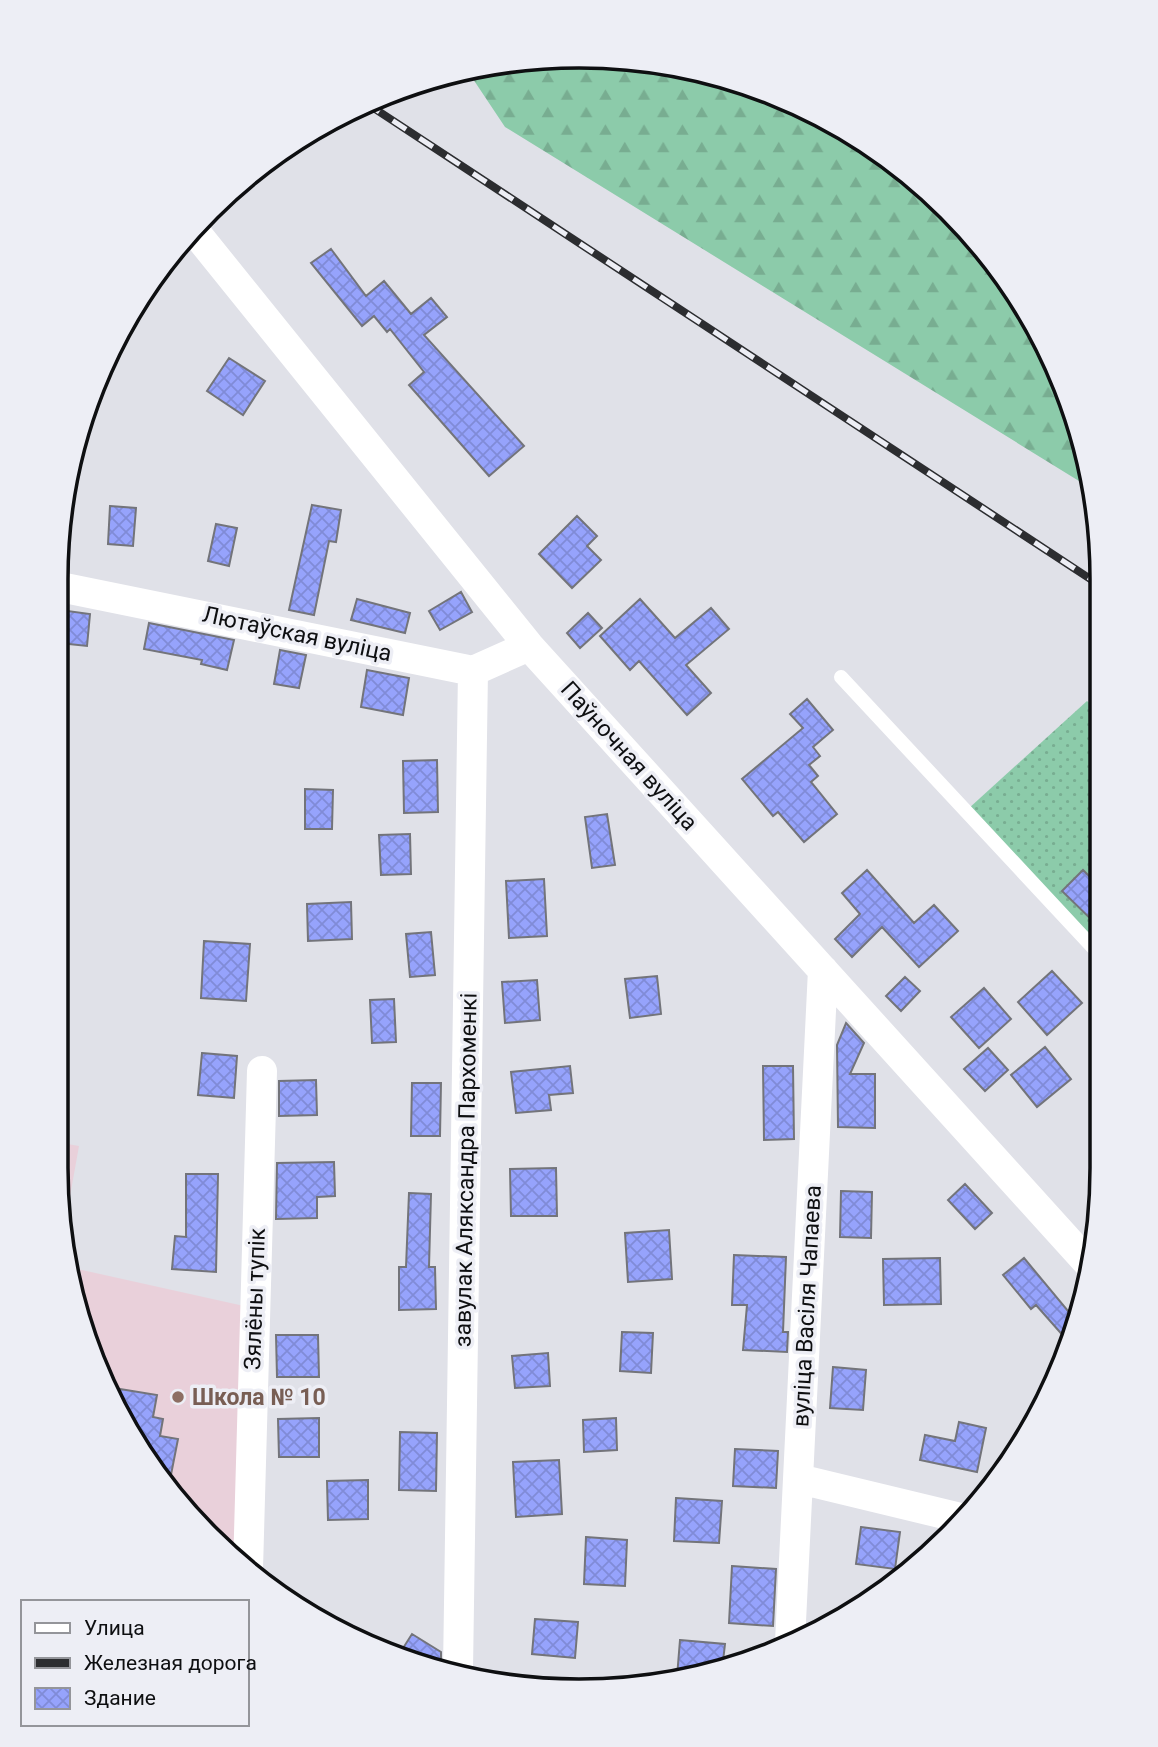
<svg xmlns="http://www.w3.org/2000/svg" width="1158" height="1747" font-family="Roboto,sans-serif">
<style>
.education{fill:#e9d0da}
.grass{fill:url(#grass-dots)}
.forest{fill:url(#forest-firs)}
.building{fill:url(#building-cross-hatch);stroke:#73747a;stroke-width:2}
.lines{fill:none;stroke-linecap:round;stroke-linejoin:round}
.lane{stroke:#fff;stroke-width:14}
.street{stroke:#fff;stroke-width:30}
.rail-casing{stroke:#2c2d30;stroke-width:8}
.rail{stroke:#edeef5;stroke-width:5;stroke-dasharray:16;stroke-linecap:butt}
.education-dot{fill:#8d6e63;stroke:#edeef5;stroke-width:2.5}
.labels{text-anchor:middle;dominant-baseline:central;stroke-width:7;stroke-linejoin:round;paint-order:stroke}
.street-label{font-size:23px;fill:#0e0f11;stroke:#edeef5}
.education-label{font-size:23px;font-weight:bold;fill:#785e54;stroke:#edeef5;text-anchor:start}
.rim{fill:none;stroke:#0e0f11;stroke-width:3.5}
</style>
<defs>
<pattern id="grass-dots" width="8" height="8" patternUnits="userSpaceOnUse" patternTransform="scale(1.75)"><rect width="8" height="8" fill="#8ccbaa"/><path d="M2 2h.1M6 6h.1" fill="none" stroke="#78ad91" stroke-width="1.8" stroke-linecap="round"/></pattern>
<pattern id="forest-firs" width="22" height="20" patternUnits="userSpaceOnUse" patternTransform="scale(1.75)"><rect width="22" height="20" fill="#8ccbaa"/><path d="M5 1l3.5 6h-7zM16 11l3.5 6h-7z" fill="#78ad91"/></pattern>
<pattern id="building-cross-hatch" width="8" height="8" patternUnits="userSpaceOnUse" patternTransform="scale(1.75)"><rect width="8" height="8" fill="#96a3fc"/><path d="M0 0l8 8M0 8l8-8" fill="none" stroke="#808bd7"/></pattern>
</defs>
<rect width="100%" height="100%" fill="#e0e1e8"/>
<path class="education" d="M56 1142 79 1146 65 1224 56 1168Z
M73 1268 244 1306 238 1558 144 1459 84 1336Z"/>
<path class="grass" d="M1087 701 1100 712 1099 948 968 809Z"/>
<path class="forest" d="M545 57C613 59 684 60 749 85 926 151 1061 300 1092 489L505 127 467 70Z"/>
<path class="building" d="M331 249 366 296 384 281 411 314 431 298 447 317 424 335 524 446 489 476 409 385 424 372 390 329 387 332 374 316 362 326 311 263Z
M229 358 265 381 243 415 207 391Z
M312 505 341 510 336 542 329 541 314 615 289 610Z
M110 506 136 508 133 546 108 544Z
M577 516 597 536 587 546 601 560 572 588 539 554Z
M216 524 237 528 229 566 208 561Z
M461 592 472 612 440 630 429 611Z
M357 599 410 613 405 633 351 620Z
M640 599 675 638 711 608 729 629 686 665 711 693 687 715 639 661 630 670 600 636Z
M60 610 90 614 87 646 60 643Z
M588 613 602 628 580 648 567 633Z
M149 623 234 640 227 670 201 664 202 660 144 649Z
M280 650 306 655 299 688 274 684Z
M367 670 409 678 403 715 361 707Z
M807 699 833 730 813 747 820 756 809 765 818 776 811 782 837 814 804 842 778 812 773 816 742 779 803 728 790 714Z
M437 760 438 812 404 813 403 761Z
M305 789 333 790 332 829H305Z
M607 814 615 865 592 868 585 817Z
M410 834 411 874 381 875 379 835Z
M867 870 914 923 934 905 958 931 919 967 882 927 852 957 835 939 860 914 842 893Z
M1083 870 1099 886V927L1062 891Z
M544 879 547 936 509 938 506 881Z
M351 902 352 939 308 941 307 904Z
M431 932 435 975 410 977 406 934Z
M204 941 250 944 246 1001 201 998Z
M1052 971 1082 1003 1047 1035 1018 1002Z
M657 976 661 1014 630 1018 625 979Z
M905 977 920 991 901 1011 886 996Z
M537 980 540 1020 505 1023 502 982Z
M984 988 1011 1019 979 1048 951 1017Z
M394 999 396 1042 372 1043 370 1000Z
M846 1023 864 1043 850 1074H875V1128L838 1127 837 1045Z
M1045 1047 1071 1079 1037 1107 1011 1075Z
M988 1048 1008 1070 985 1091 964 1069Z
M202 1053 237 1056 234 1098 198 1095Z
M570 1066 573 1093 549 1095 551 1110 516 1113 511 1072Z
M763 1066H793L794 1139 764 1140Z
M316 1080 317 1115 279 1116V1081Z
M412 1083H441L440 1136H411Z
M334 1162 335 1196 317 1197V1218L276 1219 277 1163Z
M556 1168 557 1216H511L510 1169Z
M186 1174H218L216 1272 172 1269 175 1236 186 1237Z
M965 1184 992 1213 975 1229 948 1200Z
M841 1191 872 1192 871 1238 840 1237Z
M409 1193 431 1194 429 1267H435L436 1309 399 1310V1267H406Z
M669 1230 672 1279 628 1282 625 1233Z
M734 1255 786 1257 783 1332H788L787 1352 743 1350 747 1305H732Z
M940 1258 941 1304 884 1305 883 1259Z
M1024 1258 1073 1317 1066 1339 1036 1305 1031 1309 1003 1275Z
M622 1332 653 1333 651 1373 620 1371Z
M276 1335H318L319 1377H277Z
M548 1353 550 1386 515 1388 512 1356Z
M833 1367 866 1370 863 1410 830 1408Z
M120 1389 157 1395 153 1417 163 1419 160 1436 178 1439 169 1485 144 1459 118 1404Z
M319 1418V1457H279L278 1419Z
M616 1418 617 1450 584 1452 583 1420Z
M959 1422 986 1428 977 1472 920 1460 925 1435 955 1441Z
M400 1432 437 1433 436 1491 399 1490Z
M735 1449 778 1451 776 1488 733 1486Z
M559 1460 562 1514 516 1517 513 1462Z
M368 1480V1519L328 1520 327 1481Z
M676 1498 722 1501 719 1543 674 1541Z
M861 1527 900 1532 895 1569 856 1564Z
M586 1537 627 1540 625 1586 584 1584Z
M732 1566 776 1569 773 1626 729 1623Z
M535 1619 578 1622 575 1658 532 1654Z
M412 1634 441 1652V1666L398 1656Z
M680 1640 725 1644 722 1670 677 1677Z"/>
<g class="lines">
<path class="lane" d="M841 677 1099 954"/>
<path class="street" d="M192 228 529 646 1089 1264
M60 587 473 671 529 646
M799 1479 965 1519
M248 1569 262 1071
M790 1642 823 970
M458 1670 473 671"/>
<g class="rail-casing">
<path id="rail" d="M366 103 1101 586"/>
</g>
<use href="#rail" class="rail"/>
</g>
<circle class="education-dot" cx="178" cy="1397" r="7"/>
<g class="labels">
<g class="street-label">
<text transform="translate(297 634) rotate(12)">Лютаўская вуліца</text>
<text transform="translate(629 756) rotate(48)">Паўночная вуліца</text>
<text transform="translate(466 1170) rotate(-89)">завулак Аляксандра Пархоменкі</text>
<text transform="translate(255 1299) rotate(-88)">Зялёны тупік</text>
<text transform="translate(807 1306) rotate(-87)">вуліца Васіля Чапаева</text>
</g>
<g class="education-label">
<text x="192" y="1397">Школа № 10</text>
</g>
</g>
<path d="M0 0H1158V1747H0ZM579 68H579A511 511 0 0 1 1090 579V1168A511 511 0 0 1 579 1679H579A511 511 0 0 1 68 1168V579A511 511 0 0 1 579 68Z" fill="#edeef5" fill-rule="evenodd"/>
<path class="rim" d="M579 68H579A511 511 0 0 1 1090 579V1168A511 511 0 0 1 579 1679H579A511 511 0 0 1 68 1168V579A511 511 0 0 1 579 68Z"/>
<rect x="21" y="1600" width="228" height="126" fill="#edeef5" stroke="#94959a" stroke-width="2"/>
<rect x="35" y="1623" width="35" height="10" fill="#ffffff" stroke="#94959a" stroke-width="2"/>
<text x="84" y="1635" font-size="21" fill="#0e0f11">Улица</text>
<rect x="35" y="1658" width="35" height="10" fill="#2c2d30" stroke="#94959a" stroke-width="2"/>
<text x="84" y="1670" font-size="21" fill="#0e0f11">Железная дорога</text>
<rect x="35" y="1688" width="35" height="21" fill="url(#building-cross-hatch)" stroke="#94959a" stroke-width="2"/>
<text x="84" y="1705" font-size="21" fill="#0e0f11">Здание</text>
</svg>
